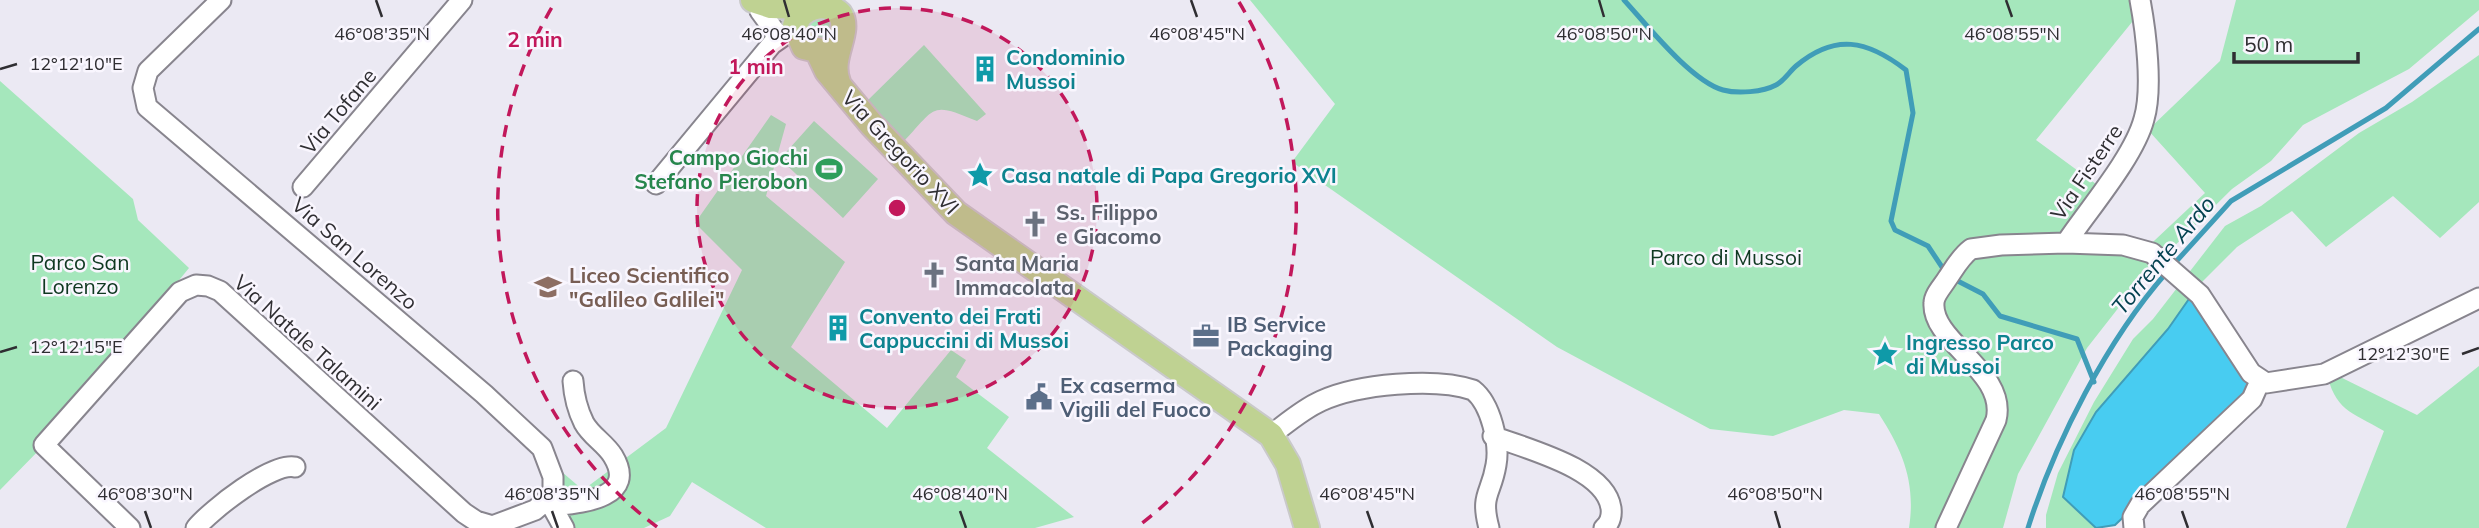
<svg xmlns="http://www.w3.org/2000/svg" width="2479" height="528" font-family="Mulish,sans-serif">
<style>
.green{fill:#a5e7bc}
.water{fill:#48ccf1;stroke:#409db8;stroke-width:2}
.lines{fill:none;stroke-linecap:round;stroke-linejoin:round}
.stream{stroke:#409db8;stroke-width:5}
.minor-casing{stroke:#88858e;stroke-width:23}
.major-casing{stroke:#c9c9ca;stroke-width:28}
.minor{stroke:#fff;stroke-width:19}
.major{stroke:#bfd292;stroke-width:24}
.ticks{fill:none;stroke:#2f2e32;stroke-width:2.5}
.ring{fill:none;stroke:#c2185b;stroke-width:3.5;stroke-dasharray:12 9}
.labels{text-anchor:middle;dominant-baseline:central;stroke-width:5;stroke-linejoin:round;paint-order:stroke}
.culture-label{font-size:21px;font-weight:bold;fill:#0d838f;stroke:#f9f6fe;text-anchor:start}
.street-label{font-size:21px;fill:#2f2e32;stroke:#f9f6fe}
.leisure-label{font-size:21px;font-weight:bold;fill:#27864d;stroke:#f9f6fe;text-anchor:end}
.worship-label{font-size:21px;font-weight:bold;fill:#5b616d;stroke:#f9f6fe;text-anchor:start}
.park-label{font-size:21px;fill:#0f3821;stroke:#f9f6fe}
.education-label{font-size:21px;font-weight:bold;fill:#785e54;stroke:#f9f6fe;text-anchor:start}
.service-label{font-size:21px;font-weight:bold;fill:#4e5e75;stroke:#f9f6fe;text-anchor:start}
.water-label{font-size:23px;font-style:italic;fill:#044150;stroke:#f9f6fe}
.ticks-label{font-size:18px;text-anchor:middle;fill:#2f2e32;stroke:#f9f6fe;stroke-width:5;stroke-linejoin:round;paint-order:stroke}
.centre{fill:#c2185b;stroke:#f9f6fe;stroke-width:3.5}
.ring-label{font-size:21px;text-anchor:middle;font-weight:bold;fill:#c2185b;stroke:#f9f6fe;stroke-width:5;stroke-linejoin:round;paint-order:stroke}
</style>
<rect width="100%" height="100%" fill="#ebe9f3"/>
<path class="green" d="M1250 0H2150L2036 140 2100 187 2058 251 2138 256 2205 193 2148 130 2220 61 2236 0H2479V10L2409 69 2303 125 2271 161 2232 189 2141 279 2087 348 2018 474 2003 528H1909C1916 483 1903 451 1879 414L1844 410 1773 436 1710 429 1557 347 1292 162 1335 104Z
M829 16 834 29 827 40H813L806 24 808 19Z
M924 45 986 114 977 121C929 101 937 107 902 143L866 102Z
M2479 55V202L2440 238 2393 196 2326 247 2292 211 2237 247 2198 286 2063 497 2096 528H2046V515L2058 473 2094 402 2133 339 2153 319 2225 226 2261 206 2359 133 2412 102Z
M0 81 133 199 138 220 189 268 44 445 0 490Z
M771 115 786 124 766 196 845 262 791 347 887 428 951 350 966 360 956 377 1009 417 987 448 1074 517 1035 528H766L692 482 670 516 644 528H558L555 466 583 490 666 428 742 270 695 223Z
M814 121 878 179 843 218 780 159Z
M2479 366V528H2346L2384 431C2350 411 2335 411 2326 370L2417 415Z"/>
<path class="water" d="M2198 286 2262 386 2115 525 2096 528 2063 497 2074 450 2096 412 2168 329Z"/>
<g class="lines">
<path class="stream" d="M1624 0C1647 25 1691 81 1723 90 1738 94 1763 92 1776 85 1784 81 1789 72 1796 66 1835 33 1867 40 1906 70L1913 113 1891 221 1895 230 1928 246 1948 276 1983 294 2000 316 2077 339 2094 382
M2173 265 2231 201 2386 108 2479 29
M2028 528C2055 442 2107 340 2167 272"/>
<g class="minor-casing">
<path id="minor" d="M221 0 148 71 143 88 147 107 484 394 542 448 553 477V493L548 499 535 510 487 528
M760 11 774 30 776 41
M656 184 772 44 795 28
M303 187 462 0
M2066 243C2088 210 2134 157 2144 119 2153 89 2146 32 2140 0
M1271 435C1287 423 1303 409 1321 401 1358 384 1435 377 1473 390 1491 404 1500 444 1496 465 1491 495 1480 494 1489 528
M1493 436C1526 449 1605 468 1611 508 1612 516 1610 523 1604 528
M548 499 564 528
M553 506C579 503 639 499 613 456 605 443 591 436 584 423 577 409 574 396 573 381
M130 528 44 445 180 292 196 285 208 286 220 291 464 513 476 521 493 526
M196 528C211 510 272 462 295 467
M1946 528 1996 420C2008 372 1931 342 1934 303 1934 295 1942 287 1947 279 1954 269 1960 257 1971 249L2001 245 2066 243 2123 245 2152 253 2200 295 2251 373 2266 383 2324 374 2479 298
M2134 528 2133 517 2140 505 2252 399 2260 381"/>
</g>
<g class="major-casing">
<path id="major" d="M753 0 771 6 806 7
M818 52 827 71 872 125 956 213 1271 435 1288 464 1307 528
M838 82C828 56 852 32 840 14 826 0 800 6 795 26L804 47 825 52 838 44"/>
</g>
<use href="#minor" class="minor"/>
<use href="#major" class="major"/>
</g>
<path class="ticks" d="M376 0 382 17M784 0 789 17M1191 0 1197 17M1599 0 1604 17M2006 0 2012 17M0 69 17 64M0 352 17 347M2462 354 2479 348M145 511 151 528M552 511 558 528M960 511 966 528M1367 511 1373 528M1775 511 1780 528M2182 511 2188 528"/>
<circle cx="897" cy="208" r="200" fill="#c2185b" fill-opacity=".12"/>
<g class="ring">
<circle cx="897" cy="208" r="200"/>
<path d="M657 527A399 399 0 0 1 555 2M1239 2A399 399 0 0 1 1137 527"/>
</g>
<defs>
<g id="building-bare" transform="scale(2.1)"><path d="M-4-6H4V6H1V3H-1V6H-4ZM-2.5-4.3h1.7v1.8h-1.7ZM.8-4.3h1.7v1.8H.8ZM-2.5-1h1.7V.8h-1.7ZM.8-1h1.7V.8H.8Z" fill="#0f9aa8" stroke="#f9f6fe" stroke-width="2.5" paint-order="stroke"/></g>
<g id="stadium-bare" transform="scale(2.1)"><path d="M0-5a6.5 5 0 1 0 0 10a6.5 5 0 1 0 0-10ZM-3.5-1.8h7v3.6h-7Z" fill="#2e9e5b" stroke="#f9f6fe" stroke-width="2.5" paint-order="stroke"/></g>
<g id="sight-bare" transform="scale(2.1)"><path d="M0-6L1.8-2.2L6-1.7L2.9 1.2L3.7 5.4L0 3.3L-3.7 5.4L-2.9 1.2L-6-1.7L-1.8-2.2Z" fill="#0f9aa8" stroke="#f9f6fe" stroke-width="2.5" paint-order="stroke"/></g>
<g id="church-bare" transform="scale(2.1)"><path d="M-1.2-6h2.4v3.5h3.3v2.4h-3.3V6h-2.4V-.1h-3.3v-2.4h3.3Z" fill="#6b7280" stroke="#f9f6fe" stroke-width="2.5" paint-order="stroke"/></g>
<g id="school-bare" transform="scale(2.1)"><path d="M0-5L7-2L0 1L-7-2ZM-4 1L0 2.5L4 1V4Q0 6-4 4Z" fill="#8d6e63" stroke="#f9f6fe" stroke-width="2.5" paint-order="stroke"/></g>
<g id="office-bare" transform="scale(2.1)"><path d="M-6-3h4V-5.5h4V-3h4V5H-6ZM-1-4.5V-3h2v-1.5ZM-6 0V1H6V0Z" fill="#5c6f8a" stroke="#f9f6fe" stroke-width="2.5" paint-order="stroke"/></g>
<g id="civic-bare" transform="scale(2.1)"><path d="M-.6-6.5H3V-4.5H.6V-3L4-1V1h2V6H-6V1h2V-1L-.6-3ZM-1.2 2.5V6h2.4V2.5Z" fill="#5c6f8a" stroke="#f9f6fe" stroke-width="2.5" paint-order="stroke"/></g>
</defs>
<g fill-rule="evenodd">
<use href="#building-bare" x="985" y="69"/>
<use href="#stadium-bare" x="829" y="169"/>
<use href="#sight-bare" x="980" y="175"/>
<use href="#church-bare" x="1035" y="224"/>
<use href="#church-bare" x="934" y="275"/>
<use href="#school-bare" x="548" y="287"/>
<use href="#building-bare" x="838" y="328"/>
<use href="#office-bare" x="1206" y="336"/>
<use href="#sight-bare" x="1885" y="354"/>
<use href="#civic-bare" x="1039" y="397"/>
</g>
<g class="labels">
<g class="culture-label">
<text x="1006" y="57">Condominio<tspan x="1006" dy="24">Mussoi</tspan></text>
<text x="1001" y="175">Casa natale di Papa Gregorio XVI</text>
<text x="859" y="316">Convento dei Frati<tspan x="859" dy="24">Cappuccini di Mussoi</tspan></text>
<text x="1906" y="342">Ingresso Parco<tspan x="1906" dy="24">di Mussoi</tspan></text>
</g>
<g class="street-label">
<text transform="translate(338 111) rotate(-50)">Via Tofane</text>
<text transform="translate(901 152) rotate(47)">Via Gregorio XVI</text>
<text transform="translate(2086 172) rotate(-56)">Via Fisterre</text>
<text transform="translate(355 253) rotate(41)">Via San Lorenzo</text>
<text transform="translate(308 342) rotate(42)">Via Natale Talamini</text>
</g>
<g class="leisure-label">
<text x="808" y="157">Campo Giochi<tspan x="808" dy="24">Stefano Pierobon</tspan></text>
</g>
<g class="worship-label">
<text x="1056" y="212">Ss. Filippo<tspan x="1056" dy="24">e Giacomo</tspan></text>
<text x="955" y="263">Santa Maria<tspan x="955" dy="24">Immacolata</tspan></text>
</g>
<g class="park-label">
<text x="1726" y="257">Parco di Mussoi</text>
<text x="80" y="262">Parco San<tspan x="80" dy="24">Lorenzo</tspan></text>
</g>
<g class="education-label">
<text x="569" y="275">Liceo Scientifico<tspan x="569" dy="24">"Galileo Galilei"</tspan></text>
</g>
<g class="service-label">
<text x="1227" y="324">IB Service<tspan x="1227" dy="24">Packaging</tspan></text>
<text x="1060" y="385">Ex caserma<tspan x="1060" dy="24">Vigili del Fuoco</tspan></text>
</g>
<g class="water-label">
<text transform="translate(2163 255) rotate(-50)">Torrente Ardo</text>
</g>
</g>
<g class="ticks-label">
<text x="382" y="40">46°08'35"N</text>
<text x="789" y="40">46°08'40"N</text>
<text x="1197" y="40">46°08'45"N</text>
<text x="1604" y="40">46°08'50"N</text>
<text x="2012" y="40">46°08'55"N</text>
<text x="76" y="70">12°12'10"E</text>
<text x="76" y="353">12°12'15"E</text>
<text x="2403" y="360">12°12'30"E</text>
<text x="145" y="500">46°08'30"N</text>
<text x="552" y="500">46°08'35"N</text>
<text x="960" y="500">46°08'40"N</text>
<text x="1367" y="500">46°08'45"N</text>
<text x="1775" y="500">46°08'50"N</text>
<text x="2182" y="500">46°08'55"N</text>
</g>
<circle cx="897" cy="208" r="10" class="centre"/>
<g class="ring-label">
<text x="535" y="47">2 min</text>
<text x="756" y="74">1 min</text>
</g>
<path d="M2234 52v10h124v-10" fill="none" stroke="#2f2e32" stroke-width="3.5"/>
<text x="2244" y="52" font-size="21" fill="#2f2e32" stroke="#f9f6fe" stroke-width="5" paint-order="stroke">50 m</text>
</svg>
